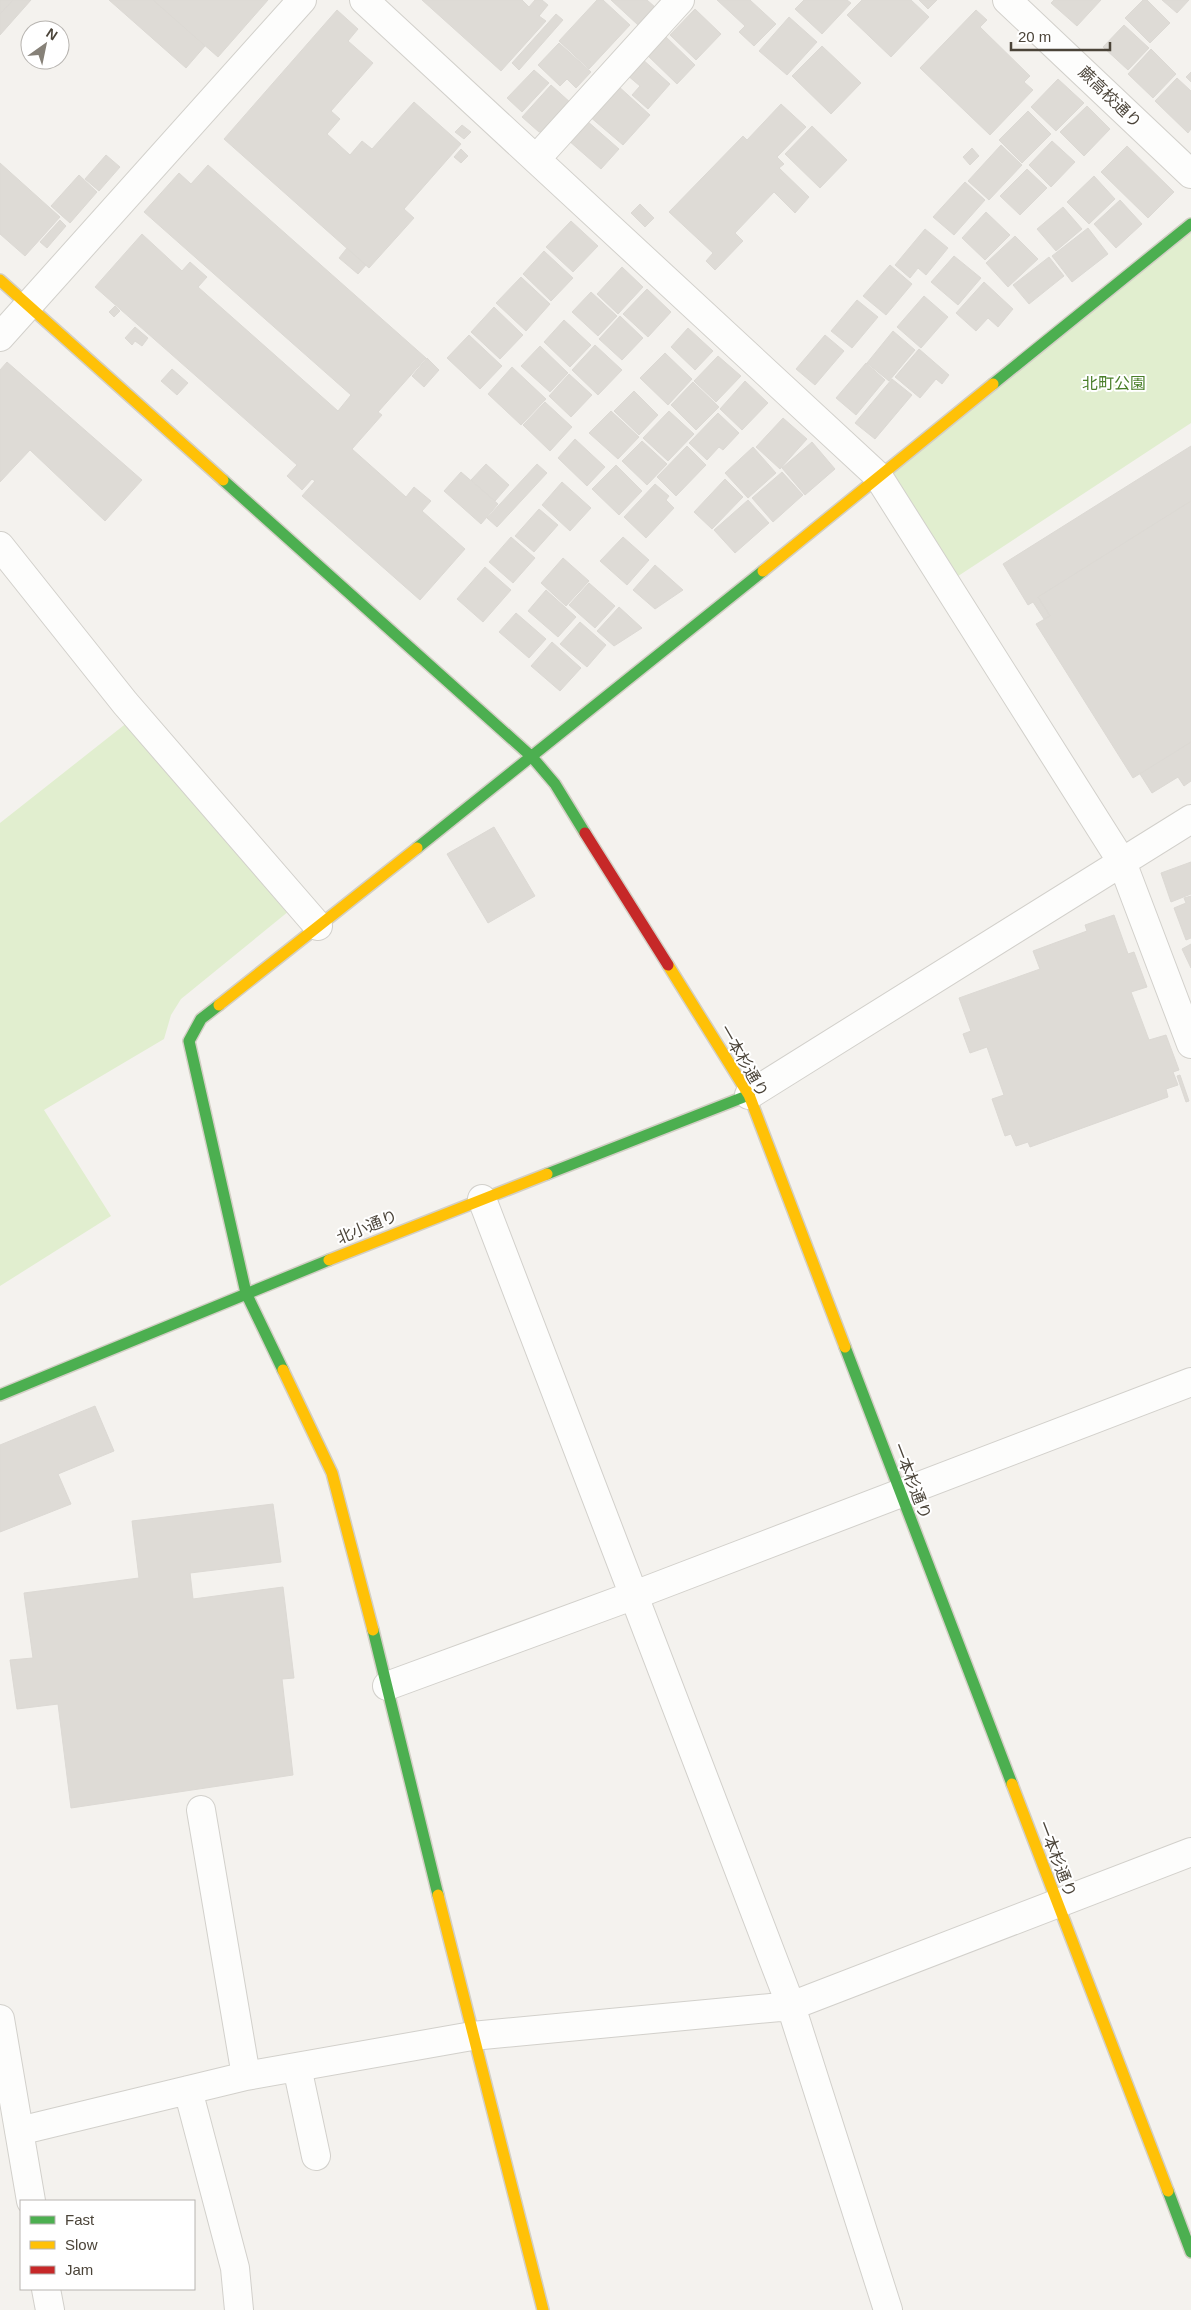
<svg xmlns="http://www.w3.org/2000/svg" width="1191" height="2310" font-family="Arial,'Noto Sans JP',sans-serif">
<style>
.green{fill:#e1eecf}
.building{fill:#dedbd6;stroke:#dcd9d4}
.lines{fill:none;stroke-linecap:round;stroke-linejoin:round}
.street-casing{stroke:#d2d0cb;stroke-width:30}
.fast-casing{stroke:#d3cfc5;stroke-width:14}
.slow-casing{stroke:#d3cfc5;stroke-width:14}
.jam-casing{stroke:#d3cfc5;stroke-width:14}
.street{stroke:#fdfdfc;stroke-width:28}
.fast{stroke:#4caf50;stroke-width:11}
.slow{stroke:#ffc107;stroke-width:11}
.jam{stroke:#c62828;stroke-width:11}
.labels{text-anchor:middle;dominant-baseline:central;stroke-width:4;stroke-linejoin:round;paint-order:stroke}
.street-label{font-size:16px;fill:#4b4439;stroke:#fff}
.park-label{font-size:16px;fill:#4a7f2a;stroke:#fff}
</style>
<rect width="100%" height="100%" fill="#f4f2ee"/>
<path class="green" d="M1191 224V423L946 584 878 476Z
M128 722 289 911 181 999 171 1015 164 1039 44 1110 111 1216 0 1286V823Z"/>
<path class="building" d="M0 0H13L0 14Z
M13 0H31L0 35V14Z
M109 0H153L205 46 186 68Z
M153 0H268L218 57Z
M422 0H522L529 7 535 0H542L548 5 539 16 546 21 501 71Z
M597 0H603L630 25 589 69 559 41Z
M611 0H647L655 7 638 25Z
M717 0H750L776 24 754 46 739 32 745 26Z
M804 0H847L851 3 822 34 795 9Z
M862 0H911L929 17 891 57 847 15Z
M919 0H937L928 9Z
M1054 0H1101L1077 26 1051 3Z
M1143 0H1147L1170 23 1150 43 1125 18Z
M1162 0H1189L1177 13Z
M695 9 721 34 696 60 670 35Z
M337 10 358 29 348 41 373 63 331 111 340 119 327 134 350 155 362 141 372 149 414 102 461 144 404 209 414 218 369 268 224 139Z
M976 10 987 20 980 27 1030 76 1024 82 1033 90 990 135 920 68Z
M556 14 563 20 519 70 512 63Z
M789 17 817 42 787 75 759 51Z
M1124 25 1149 48 1128 70 1103 47Z
M664 35 695 65 677 84 646 54Z
M559 43 591 72 576 88 567 79 560 86 538 65Z
M822 46 861 83 831 114 792 76Z
M1151 49 1176 74 1153 98 1128 74Z
M641 58 670 84 648 109 632 95 640 86 627 75Z
M534 70 549 83 522 112 507 98Z
M1191 72V82L1186 77Z
M1177 78 1191 91V129L1188 133 1155 101Z
M1058 79 1084 103 1056 131 1031 107Z
M551 85 572 104 546 131 539 132 522 117Z
M617 85 650 115 623 145 589 116Z
M781 104 806 127 777 157 784 164 779 168 809 197 795 213 774 192 735 233 743 241 715 270 706 261 713 253 669 212 743 136 747 140Z
M1087 106 1110 129 1084 156 1060 132Z
M1028 111 1051 134 1022 163 999 140Z
M586 120 619 149 601 169 568 140Z
M462 125 471 132 464 139 455 132Z
M812 126 847 160 820 188 785 154Z
M1052 141 1075 162 1051 187 1029 165Z
M1001 145 1022 165 989 200 968 181Z
M1127 146 1174 192 1148 218 1101 172Z
M972 148 979 156 970 165 963 157Z
M461 149 468 156 461 163 454 157Z
M106 155 120 167 99 191 85 179Z
M0 163 60 217 25 256 0 234Z
M208 165 426 358 378 412 382 415 352 449 406 497 414 487 431 501 422 511 465 549 420 600 302 496 315 481 312 479 302 490 287 476 297 465 95 287 142 234 182 271 190 262 207 277 198 287 338 411 351 395 144 212 179 173 191 184Z
M1027 169 1047 188 1020 215 1000 196Z
M79 175 97 192 70 223 51 206Z
M1094 176 1115 199 1089 224 1067 202Z
M965 182 985 200 954 235 933 217Z
M1120 200 1142 224 1116 248 1094 224Z
M640 204 654 218 645 227 631 213Z
M1063 207 1082 229 1056 251 1037 229Z
M986 212 1010 235 985 260 962 238Z
M60 220 66 226 47 248 40 242Z
M571 221 598 246 573 272 546 247Z
M1088 228 1108 254 1072 282 1052 256Z
M925 229 948 248 926 275 918 268 910 278 895 265Z
M1015 236 1038 259 1008 287 986 263Z
M347 248 366 265 358 274 339 258Z
M544 251 573 278 551 301 523 274Z
M954 256 981 278 958 305 931 282Z
M1049 257 1064 276 1029 304 1013 285Z
M890 265 912 284 886 315 863 296Z
M622 267 643 287 618 314 597 294Z
M521 277 550 304 526 331 496 303Z
M984 282 1013 309 998 327 988 318 976 331 956 313Z
M647 289 671 312 648 337 623 314Z
M591 292 617 316 598 336 572 312Z
M924 296 948 317 921 348 897 327Z
M857 300 878 317 852 348 831 331Z
M115 306 120 311 114 317 109 312Z
M494 307 523 335 500 359 471 332Z
M620 316 643 338 622 360 599 339Z
M564 320 591 345 570 367 544 342Z
M135 327 148 338 142 346 135 341 132 345 125 338Z
M688 328 713 351 695 370 671 347Z
M893 331 915 350 889 381 867 363Z
M469 335 502 366 480 389 447 358Z
M825 335 844 351 815 385 796 369Z
M595 345 622 370 598 395 572 370Z
M540 346 568 373 550 392 521 366Z
M919 349 949 375 942 384 936 379 920 398 895 377Z
M665 353 692 379 668 405 640 378Z
M718 356 741 376 716 402 694 381Z
M427 358 439 370 424 387 412 376Z
M7 362 142 480 105 521 30 450 0 482V370Z
M866 363 885 380 856 415 836 398Z
M512 367 546 399 521 425 488 394Z
M172 369 188 383 177 395 161 381Z
M569 374 592 395 571 417 549 396Z
M892 379 912 395 875 439 855 423Z
M745 381 768 403 742 430 720 409Z
M693 382 719 407 696 430 671 405Z
M634 391 658 415 639 435 614 411Z
M545 402 572 427 550 451 523 425Z
M611 411 639 437 618 459 589 433Z
M669 411 694 434 668 461 643 438Z
M718 413 739 433 723 450 719 447 707 460 689 443Z
M783 418 807 439 780 469 756 447Z
M575 439 605 467 587 486 558 458Z
M642 441 667 464 647 485 622 461Z
M812 442 835 469 805 495 782 468Z
M687 446 706 465 676 496 657 477Z
M1191 446V501L1038 597 1050 616 1044 619 1033 602 1028 605 1003 564Z
M753 447 776 473 748 498 725 473Z
M486 464 509 485 495 501 471 480Z
M537 464 547 473 497 527 487 518Z
M616 465 642 491 619 515 592 489Z
M461 472 498 504 481 524 444 491Z
M782 472 803 495 773 522 752 498Z
M725 479 743 497 712 529 694 512Z
M562 482 591 508 570 531 542 505Z
M655 484 669 496 666 500 674 508 646 538 624 517Z
M748 500 769 523 735 553 714 530Z
M1191 501V742L1133 778 1036 624 1050 616 1038 597Z
M539 509 558 525 534 552 515 536Z
M511 537 535 558 513 583 489 562Z
M623 537 649 560 627 585 600 561Z
M563 558 589 581 566 606 541 583Z
M655 565 683 590 655 609 633 590Z
M485 567 511 590 483 622 457 599Z
M589 583 615 606 595 628 569 605Z
M546 590 576 617 558 637 528 611Z
M619 607 642 628 614 646 597 631Z
M516 613 546 639 529 658 499 632Z
M580 622 606 645 587 667 560 644Z
M552 642 581 668 560 691 531 666Z
M1191 742V781L1184 786 1178 777 1152 793 1140 774Z
M494 827 535 896 488 923 447 854Z
M1191 862V894L1171 902 1161 873Z
M1191 896V938L1186 940 1174 908 1186 903 1184 898Z
M1114 915 1128 954 1134 952 1147 987 1131 992 1149 1040 1166 1035 1179 1070 1173 1072 1178 1085 1166 1089 1168 1097 1030 1147 1028 1142 1016 1146 1011 1134 1005 1136 992 1099 1004 1095 987 1047 970 1053 963 1034 971 1031 959 998 1040 969 1033 951 1087 931 1085 925Z
M1191 944V968L1182 949Z
M1180 1075 1189 1101 1186 1102 1177 1076Z
M95 1406 114 1451 58 1474 71 1504 0 1532V1445Z
M273 1504 281 1562 190 1573 193 1599 283 1587 294 1678 282 1679 293 1775 71 1808 58 1704 17 1709 10 1660 33 1658 24 1593 139 1578 132 1521Z"/>
<g class="lines">
<g class="street-casing">
<path id="street" d="M364 0 878 476 1122 862 1191 1044
M1007 0 1191 174
M536 159 680 0
M0 337 302 0
M0 546 125 703 318 926
M749 1095 1191 819
M482 1199 791 2006 888 2310
M387 1686 632 1596 1191 1382
M201 1810 246 2076
M0 2019 31 2201
M297 2067 316 2156
M188 2090 235 2268 239 2310
M19 2131 246 2076 472 2036 791 2006 1191 1852
M46 2289 50 2310"/>
</g>
<g class="fast-casing">
<path id="fast" d="M993 384 1191 224
M223 480 532 757 555 784 585 833
M417 848 763 571
M219 1005 201 1019 189 1041 246 1293 283 1370
M547 1174 749 1095
M845 1347 1012 1784
M0 1395 329 1260
M373 1630 438 1895
M1168 2191 1191 2252"/>
</g>
<g class="slow-casing">
<path id="slow" d="M0 280 223 480
M763 571 993 384
M668 965 749 1095 845 1347
M219 1005 417 848
M329 1260 547 1174
M283 1370 332 1473 373 1630
M1012 1784 1168 2191
M438 1895 543 2310"/>
</g>
<g class="jam-casing">
<path id="jam" d="M585 833 668 965"/>
</g>
<use href="#street" class="street"/>
<use href="#fast" class="fast"/>
<use href="#slow" class="slow"/>
<use href="#jam" class="jam"/>
</g>
<g class="labels">
<g class="street-label">
<text transform="translate(1110 97) rotate(44)">蕨高校通り</text>
<text transform="translate(744 1061) rotate(60)">一本杉通り</text>
<text transform="translate(367 1227) rotate(-22)">北小通り</text>
<text transform="translate(912 1481) rotate(69)">一本杉通り</text>
<text transform="translate(1057 1859) rotate(69)">一本杉通り</text>
</g>
<g class="park-label">
<text x="1114" y="383">北町公園</text>
</g>
</g>
<rect x="20" y="2200" width="175" height="90" fill="#ffffff" stroke="#b7b4b0"/>
<rect x="30" y="2216" width="25" height="8" fill="#4caf50" stroke="#b7b4b0"/>
<text x="65" y="2225" font-size="15" fill="#4b4439">Fast</text>
<rect x="30" y="2241" width="25" height="8" fill="#ffc107" stroke="#b7b4b0"/>
<text x="65" y="2250" font-size="15" fill="#4b4439">Slow</text>
<rect x="30" y="2266" width="25" height="8" fill="#c62828" stroke="#b7b4b0"/>
<text x="65" y="2275" font-size="15" fill="#4b4439">Jam</text>
<g transform="translate(45 45) rotate(33)"><circle r="24" fill="#ffffff" stroke="#b7b4b0"/>
<path d="M0-4L9 19L0 12L-9 19Z" fill="#868178"/>
<text y="-8" font-size="14" font-weight="bold" text-anchor="middle" fill="#4b4439">N</text>
</g>
<path d="M1011 42v8h99v-8" fill="none" stroke="#4b4439" stroke-width="2.5"/>
<text x="1018" y="42" font-size="15" fill="#4b4439" stroke="#ffffff" stroke-width="4" paint-order="stroke">20 m</text>
</svg>
